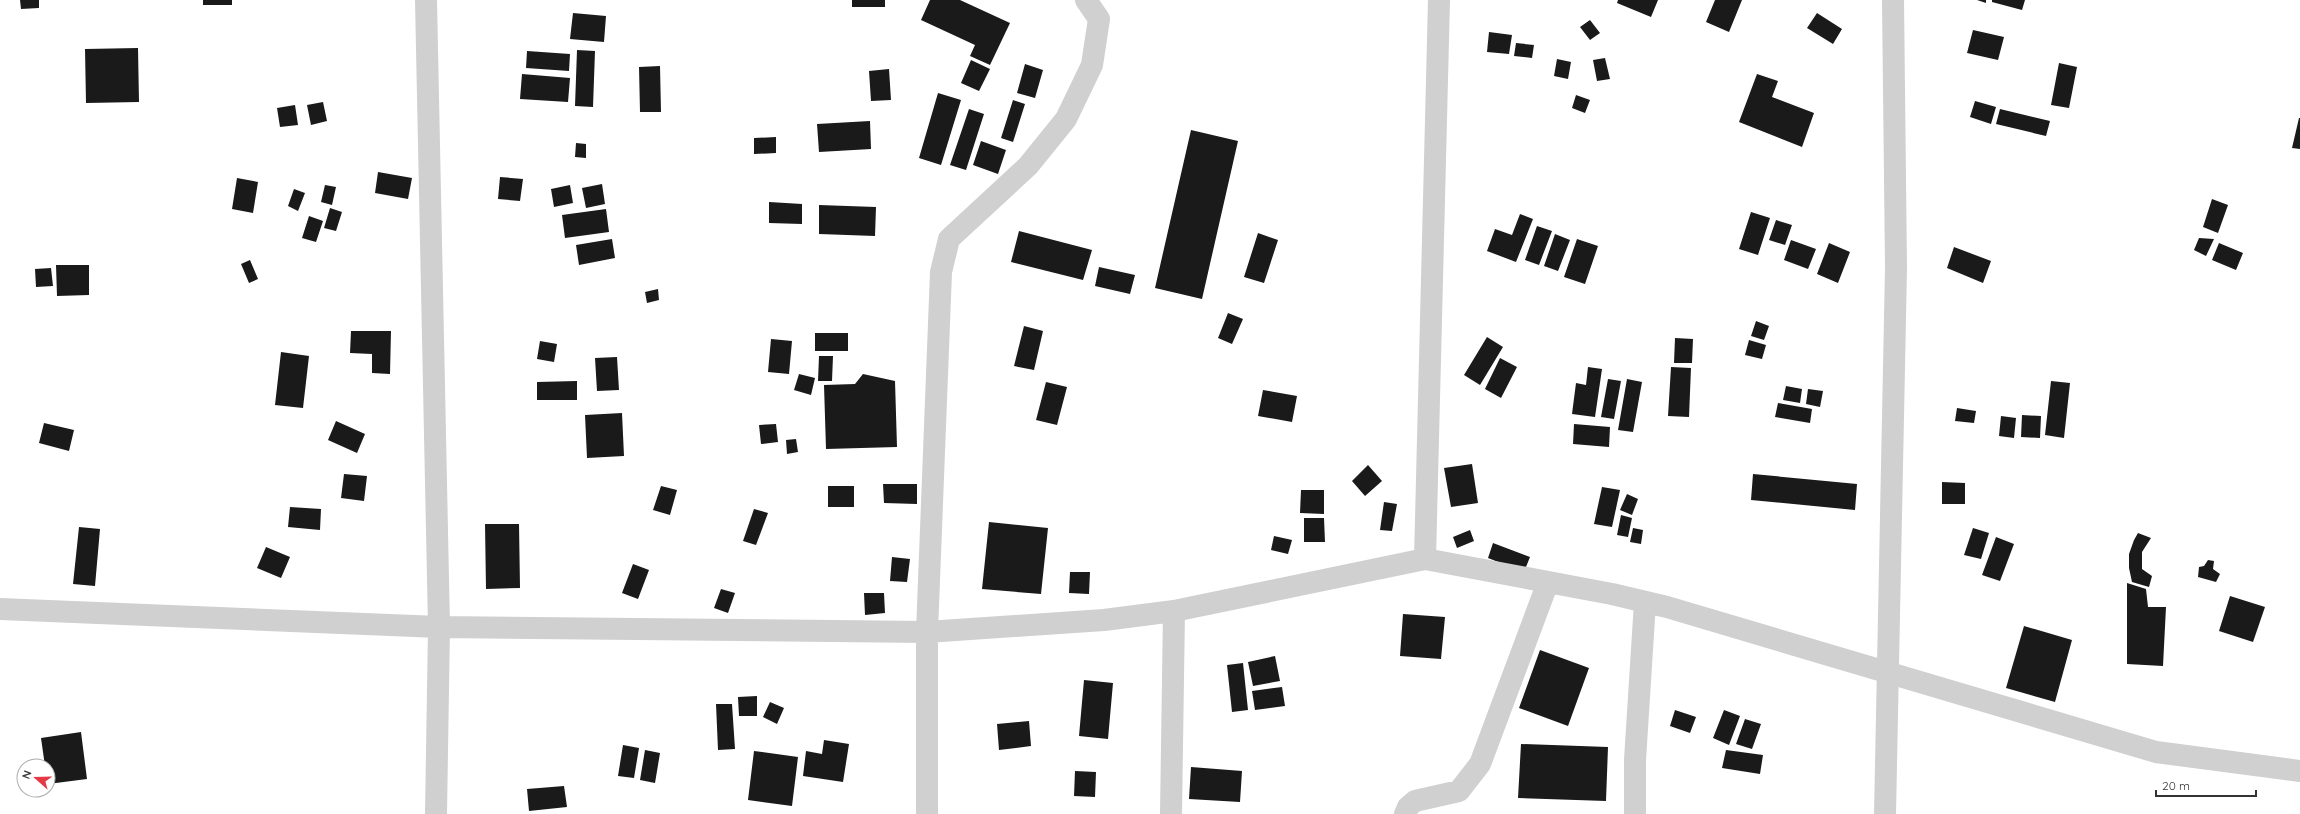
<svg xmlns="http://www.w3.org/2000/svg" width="2300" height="814" font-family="Quicksand,sans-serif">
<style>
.building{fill:#1a1a1a}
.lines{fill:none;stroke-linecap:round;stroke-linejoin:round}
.minor{stroke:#d0d0d0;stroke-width:22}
</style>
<rect width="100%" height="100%" fill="#fff"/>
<path class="building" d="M20 0H39V8L21 9Z
M203 0H232V5H203Z
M852 0H885V7H852Z
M930 0H960L1010 23 990 65 970 56 975 45 921 20Z
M1618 0H1658L1651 17 1617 3Z
M1715 0H1742L1729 32 1706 22Z
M1977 0H1986V3Z
M1992 0H2025L2022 10 1992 2Z
M573 13 606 16 604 42 570 39Z
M1817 13 1842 29 1833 44 1807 28Z
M1590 20 1600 33 1590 40 1580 27Z
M1973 30 2004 37 1998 60 1967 53Z
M1489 32 1512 35 1509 54 1487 52Z
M1516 43 1534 45 1532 58 1514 56Z
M138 48 139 102 86 103 85 49Z
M577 50 595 51 593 107 575 106Z
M527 51 570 54 569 71 526 68Z
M1605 58 1610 79 1597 81 1593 60Z
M1557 59 1571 62 1568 79 1554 76Z
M971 60 990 69 979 91 961 83Z
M2059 63 2077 67 2069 108 2051 105Z
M1025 64 1043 70 1035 98 1017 93Z
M660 66 661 112H640L639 67Z
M889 69 891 100 871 101 869 71Z
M522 74 570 78 568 102 520 99Z
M1757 74 1778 81 1772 97 1814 113 1802 147 1739 122Z
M938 93 961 100 941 165 919 158Z
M1576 95 1590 100 1585 113 1572 108Z
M1013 100 1025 104 1013 142 1001 138Z
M1975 101 1996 107 1991 124 1970 117Z
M323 102 327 121 311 125 307 105Z
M295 105 298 125 280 127 277 108Z
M969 109 984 114 966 170 950 165Z
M2000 109 2050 121 2046 136 1996 124Z
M2299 118H2300V149L2292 148Z
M870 121 871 149 819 152 817 124Z
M1191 130 1238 141 1202 299 1155 288Z
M776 137V153L754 154V138Z
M981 141 1006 150 998 174 973 165Z
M576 143 586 144V158L575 157Z
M378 172 412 178 408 199 375 193Z
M500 177 523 179 520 201 498 199Z
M237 178 258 182 253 213 232 209Z
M602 184 605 204 586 208 582 188Z
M325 185 336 187 332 205 321 202Z
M570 185 573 203 554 207 551 189Z
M294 189 305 193 298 211 288 206Z
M2212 199 2228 205 2218 233 2203 227Z
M769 202 802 204V224L769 223Z
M819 205 876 207 875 236 819 234Z
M330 208 342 212 336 231 324 228Z
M606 209 609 232 565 238 562 215Z
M1751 212 1770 218 1758 255 1739 249Z
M1520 214 1533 219 1516 262 1487 251 1495 229 1512 235Z
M309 216 323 221 316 242 302 238Z
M1776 220 1792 225 1785 245 1769 240Z
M1537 226 1552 231 1539 265 1525 260Z
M1019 231 1092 250 1083 280 1011 262Z
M1258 233 1278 240 1264 283 1244 277Z
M1555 234 1570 240 1558 271 1544 266Z
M2199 238 2214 239 2206 256 2194 250Z
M612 239 615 258 579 265 576 245Z
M1577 239 1598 246 1585 284 1564 277Z
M1791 240 1816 249 1808 269 1784 260Z
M1829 243 1850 252 1838 283 1817 274Z
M2219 243 2243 253 2236 270 2212 260Z
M1954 247 1991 261 1983 283 1947 268Z
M250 260 258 279 249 283 241 264Z
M56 265H89V295L57 296Z
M1099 267 1135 275 1130 294 1095 286Z
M51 268 53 286 36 287 35 269Z
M658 289 659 300 647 303 645 292Z
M1228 313 1243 319 1232 344 1218 338Z
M1756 321 1769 326 1764 340 1751 336Z
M1024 326 1043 331 1034 370 1014 366Z
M351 331H391L390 374 372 373V354L350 353Z
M815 333H848V351H815Z
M1487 337 1503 347 1480 385 1464 375Z
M1675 338 1693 339 1692 363H1674Z
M771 339 792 341 789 374 768 372Z
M1749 340 1766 345 1762 359 1745 355Z
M540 341 557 344 554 362 537 359Z
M281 352 309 356 303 408 275 405Z
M819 356H833L832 381H818Z
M617 357 619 390 597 391 595 358Z
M1500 358 1517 367 1501 398 1485 389Z
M1588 367 1602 369 1595 417 1572 414 1576 383 1586 385Z
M1671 367 1691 368 1689 417 1668 416Z
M799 374 815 378 811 395 794 390Z
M863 374 895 381 897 447 826 449 824 385 855 384Z
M1608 379 1621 381 1614 419 1601 417Z
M1627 379 1642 382 1633 432 1618 430Z
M577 381V400H537V382Z
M2051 381 2070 383 2064 438 2045 435Z
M1046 382 1067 387 1057 425 1036 420Z
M1786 386 1802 389 1800 403 1783 400Z
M1808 389 1823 391 1820 407 1806 404Z
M1263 390 1297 396 1292 422 1258 416Z
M1778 403 1812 409 1810 423 1775 417Z
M1957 408 1976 411 1974 423 1955 421Z
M622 413 624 456 587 458 585 415Z
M2022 415 2041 416 2040 438 2021 437Z
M2001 416 2016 418 2014 438 1999 436Z
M336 421 365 434 357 453 328 440Z
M44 423 74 430 69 451 39 443Z
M776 424 778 442 761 444 759 425Z
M1574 424 1610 427 1609 447 1573 444Z
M796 439 798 452 787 454 786 440Z
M1472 464 1478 503 1451 507 1444 468Z
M1368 465 1382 481 1365 496 1352 481Z
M344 474 367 476 364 501 341 498Z
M1753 474 1857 484 1855 510 1751 500Z
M1942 482 1965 483V504H1942Z
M883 484H917V504L884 503Z
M661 486 677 490 670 515 653 510Z
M828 486H854V507H828Z
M1602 487 1620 490 1612 527 1594 524Z
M1301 490H1324V514L1300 513Z
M1627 494 1638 499 1632 515 1620 510Z
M1384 502 1397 504 1392 531 1380 530Z
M290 507 321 509 320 530 288 527Z
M754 509 768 513 756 545 743 541Z
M1621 515 1632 518 1628 537 1617 535Z
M1304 518H1324L1325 542H1304Z
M989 522 1048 528 1041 594 982 589Z
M485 524H519L520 588 486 589Z
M79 527 100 529 95 586 73 584Z
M1633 528 1643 530 1641 544 1630 542Z
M1973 528 1989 533 1981 559 1964 555Z
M1470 530 1474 541 1457 548 1453 537Z
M2138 533 2151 538 2142 552V569L2152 576 2149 587 2132 582 2129 568V554L2134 540Z
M1274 536 1292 540 1288 554 1271 550Z
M1996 537 2014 544 2000 581 1982 575Z
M1493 543 1530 557 1524 572 1488 558Z
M266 547 290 557 281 578 257 568Z
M892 557 910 559 907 582 890 581Z
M2208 560 2214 561 2213 569 2220 574 2216 582 2198 577 2199 567 2204 566Z
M633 564 649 570 638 599 622 593Z
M1070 572H1090L1089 594 1069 593Z
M2127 583 2146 589 2148 607H2166L2163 666 2127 664Z
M721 589 735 593 728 613 714 608Z
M864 593H884L885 613 865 615Z
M2230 596 2265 607 2253 642 2219 631Z
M1403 614 1445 617 1441 659 1400 656Z
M2024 626 2072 640 2055 702 2006 688Z
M1540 650 1589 668 1568 726 1519 708Z
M1275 656 1280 681 1253 686 1248 662Z
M1243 663 1248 710 1232 712 1227 665Z
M1084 680 1113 683 1108 739 1079 736Z
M1282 687 1285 706 1255 710 1252 691Z
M757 696V716H739L738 697Z
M770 702 784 708 777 724 763 717Z
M716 704H732L735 749 718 750Z
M1675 710 1696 717 1690 733 1670 726Z
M1724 710 1740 716 1729 745 1713 738Z
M1745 719 1761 724 1752 749 1736 744Z
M1029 721 1031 746 999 750 997 724Z
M81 732 87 779 48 784V766H45L41 738Z
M824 740 849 744 843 782 803 776 806 751 822 754Z
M1521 744 1608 747 1606 801 1518 798Z
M623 745 639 748 634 778 618 776Z
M645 750 660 753 655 783 640 780Z
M1726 750 1763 755 1760 774 1722 768Z
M754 751 798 757 792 806 748 800Z
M1191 767 1242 771 1240 802 1189 799Z
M1075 771 1096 772 1095 797 1074 796Z
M564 786 567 807 529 811 527 789Z"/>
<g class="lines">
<path class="minor" d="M426 0 439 627 436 814
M1425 559 1439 0
M0 609 439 627 927 632 1104 620 1174 611 1425 559 1612 594 1667 607 2156 752 2300 771
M927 814V632L941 272 949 239 1028 166 1066 119 1092 65 1099 19 1086 0
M1171 814 1174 611
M1405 814 1408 807 1415 801 1459 791 1480 764 1548 582
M1635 814V760L1645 602
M1885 814 1896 268 1893 0"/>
</g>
<g transform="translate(36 778) rotate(290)"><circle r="19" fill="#ffffff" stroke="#adadad"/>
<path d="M0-3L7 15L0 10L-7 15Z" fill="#e63946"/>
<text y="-6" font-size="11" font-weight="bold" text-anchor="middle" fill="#333333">N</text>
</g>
<path d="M2156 790v6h100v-6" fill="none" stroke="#333333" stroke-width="2"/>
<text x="2162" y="790" font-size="12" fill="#333333" stroke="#ffffff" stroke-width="3" paint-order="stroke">20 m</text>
</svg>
